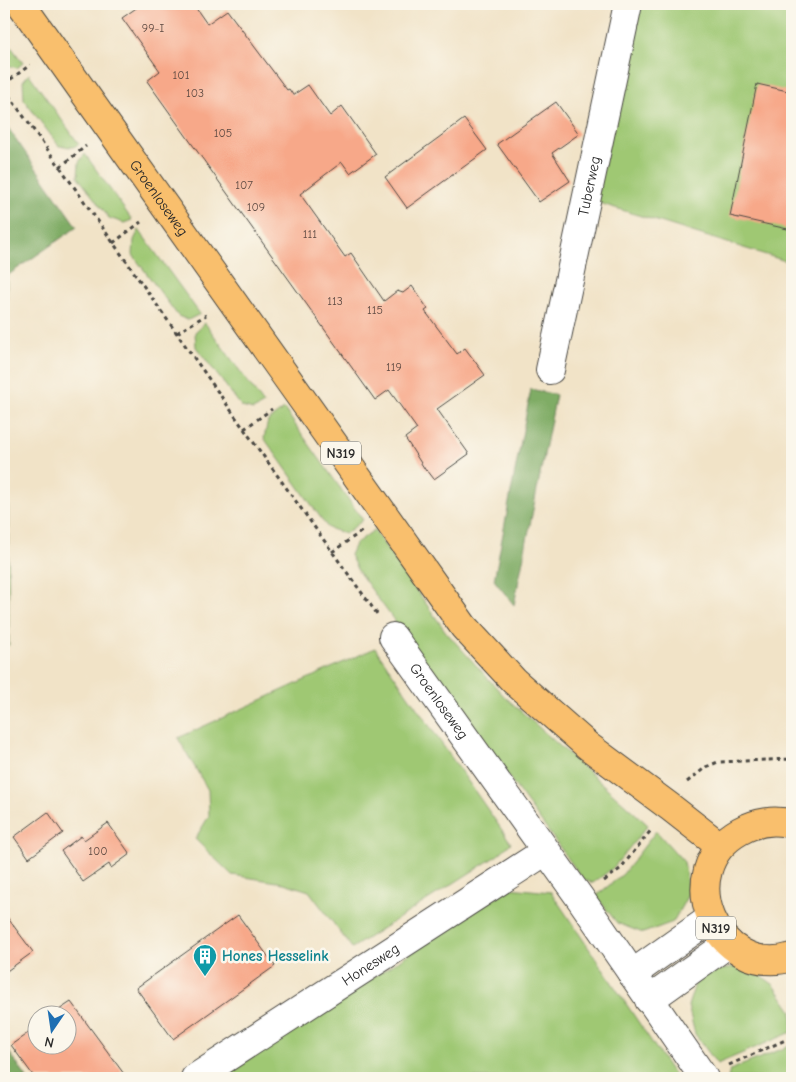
<svg xmlns="http://www.w3.org/2000/svg" width="796" height="1082" font-family="'Comic Neue',sans-serif">
<style>
.green{fill:#9fc873;stroke:#657a4f}
.forest{fill:#7fac65;stroke:#556c48}
.building{fill:#f7a889}
.lines{fill:none;stroke-linecap:round;stroke-linejoin:round}
.minor-casing{stroke:#494742;stroke-width:30}
.major-casing{stroke:#494742;stroke-width:30}
.path{stroke:#494742;stroke-width:3;stroke-dasharray:4 4;stroke-linecap:butt}
.minor{stroke:#fff;stroke-width:28}
.major{stroke:#f9bf6d;stroke-width:28}
.labels{text-anchor:middle;dominant-baseline:central;stroke-width:5;stroke-linejoin:round;paint-order:stroke}
.number-label{font-size:12px;fill:#5e4a42}
.shield{fill:#fbf7ec;stroke:#696865;stroke-width:1}
.shield-label{font-size:14px;font-weight:bold;fill:#2b2b2b}
.street-label{font-size:15px;fill:#2b2b2b;stroke:#fbf7ec}
.culture-label{font-size:15px;font-weight:bold;fill:#0d838f;stroke:#fbf7ec;text-anchor:start}
</style>
<rect width="100%" height="100%" fill="#fbf7ec"/>
<filter id="ink" filterUnits="userSpaceOnUse"><feTurbulence type="fractalNoise" baseFrequency=".02" numOctaves="2"/><feDisplacementMap in="SourceGraphic" scale="10" xChannelSelector="R" yChannelSelector="G"/><feConvolveMatrix kernelMatrix="1 2 1 2 8 2 1 2 1" color-interpolation-filters="sRGB"/></filter>
<filter id="wash" filterUnits="userSpaceOnUse"><feTurbulence type="fractalNoise" baseFrequency=".0096" numOctaves="4" result="noise"/><feDisplacementMap in="SourceGraphic" scale="20" xChannelSelector="R" yChannelSelector="G"/><feGaussianBlur stdDeviation="1.12" result="paint"/><feColorMatrix in="noise" values="0 0 0 0 0 0 0 0 0 0 0 0 0 0 0 0 0 1.4 0 .05"/><feComposite in="paint" operator="in"/></filter>
<g filter="url(#wash)">
<rect width="100%" height="100%" fill="#f1e3c7"/>
<path class="green" d="M637 4H792V263L596 202Z
M4 37 23 63 17 68 4 64Z
M29 74 79 144 73 147 59 146 24 100 23 81Z
M85 154 132 220 124 223 109 218 78 177 79 162Z
M4 162 6 165 9 645 4 646Z
M139 230 200 314 188 320 178 316 133 255 134 240Z
M205 323 264 404 253 410 242 407 196 347 195 332Z
M284 409 363 520 345 534 328 528 264 438 268 421Z
M374 530 446 632 504 696 648 825 613 868 593 883 583 879 358 571 350 555 355 544Z
M375 648 511 843 498 855 352 948 309 891 284 883 232 875 195 839 209 816 208 790 178 738Z
M656 831 684 862 689 893 673 922 643 933 617 923 596 896 623 874Z
M510 888 551 892 676 1078H218Z
M733 967 756 972 774 985 792 1011V1032L717 1064 695 1034 688 1006 695 984 708 973Z
M792 1045V1078H728L730 1070Z"/>
<path class="forest" d="M4 122 77 227 4 278Z
M531 389 556 395 514 605 494 580Z
M4 1045 27 1078H4Z"/>
<g id="blocks">
<path class="building" d="M142 4H193L207 24 227 10 287 90 289 89 293 95 308 85 330 116 342 106 376 154 350 173 342 162 300 194 345 257 351 253 384 301 397 291 403 293 412 286 428 309 425 311 457 354 465 348 485 375 437 409 469 454 434 479 427 470 426 471 405 438 417 429 389 390 375 400 147 81 160 71 122 18Z
M757 84 792 92V230L730 216Z
M556 102 579 134 552 153 570 181 539 202 497 144Z
M464 119 487 150 407 208 385 177Z
M48 812 63 833 29 858 14 837Z
M108 823 130 854 111 868 109 864 83 882 61 851 81 836 84 840Z
M4 913 33 952 4 973Z
M238 915 275 966 173 1039 136 988Z
M71 1002 127 1078H35L11 1045 38 1026V1044H68V1014H53Z"/>
</g>
</g>
<g filter="url(#ink)">
<use href="#blocks" fill-opacity="0" stroke="#494742" stroke-width="1"/>
<g class="lines">
<g class="minor-casing">
<g id="minor">
<path id="s1" d="M550 370 628 4"/>
<path id="s2" d="M393 637 580 898 704 1078"/>
<path d="M632 974 711 918"/>
<path d="M649 1000 729 943"/>
<path id="s3" d="M195 1078 546 851"/>
</g>
</g>
<g class="major-casing">
<g id="major">
<path id="s4" d="M21 4 464 627 514 681 588 746 670 807 720 846"/>
<path d="M792 824C775 819 756 822 740 831 670 870 716 980 792 957"/>
</g>
</g>
<path class="path" d="M4 84 30 65
M4 89 60 167 244 429 377 614
M60 167 86 146
M113 243 141 222
M177 333 206 315
M244 429 272 409
M332 552 362 531
M687 782 706 767 718 762 792 759
M604 881 620 869 652 829
M729 1065 792 1037"/>
<use href="#minor" class="minor"/>
<use href="#major" class="major"/>
</g>
</g>
<defs>
<g id="building-pin" transform="scale(1.25)"><path d="M0 17L-7.5 6A9.5 9.5 0 1 1 7.5 6Z" fill="#0f9aa8" stroke="#fbf7ec"/><path d="M-4-6H4V6H1V3H-1V6H-4ZM-2.5-4.3h1.7v1.8h-1.7ZM.8-4.3h1.7v1.8H.8ZM-2.5-1h1.7V.8h-1.7ZM.8-1h1.7V.8H.8Z" fill="#fff"/></g>
</defs>
<g fill-rule="evenodd">
<use href="#building-pin" x="205" y="956"/>
</g>
<g class="labels">
<g class="number-label">
<text x="153" y="28">99-I</text>
<text x="181" y="75">101</text>
<text x="195" y="93">103</text>
<text x="223" y="133">105</text>
<text x="244" y="185">107</text>
<text x="256" y="207">109</text>
<text x="310" y="234">111</text>
<text x="335" y="301">113</text>
<text x="375" y="310">115</text>
<text x="394" y="367">119</text>
<text x="98" y="851">100</text>
</g>
<g class="shield">
<rect x="321" y="441.5" width="40" height="23" rx="4"/>
<rect x="696" y="916.5" width="40" height="23" rx="4"/>
</g>
<g class="shield-label">
<text x="341" y="453">N319</text>
<text x="716" y="928">N319</text>
</g>
<g class="street-label">
<text stroke="none"><textPath href="#s1" startOffset="188">Tuberweg</textPath></text>
<text stroke="none"><textPath href="#s4" startOffset="238">Groenloseweg</textPath></text>
<text stroke="none"><textPath href="#s2" startOffset="79">Groenloseweg</textPath></text>
<text stroke="none"><textPath href="#s3" startOffset="209">Honesweg</textPath></text>
</g>
<g class="culture-label">
<text x="222" y="956">Hones Hesselink</text>
</g>
</g>
<rect width="796" height="1082" fill="none" stroke="#fbf7ec" stroke-width="20"/>
<g transform="translate(52 1030) rotate(193)"><circle r="24" fill="#fbf7ec" stroke="#a8a59f"/>
<path d="M0-4L9 19L0 12L-9 19Z" fill="#1f6fb2"/>
<text y="-8" font-size="14" font-weight="bold" text-anchor="middle" fill="#2b2b2b">N</text>
</g>
</svg>
